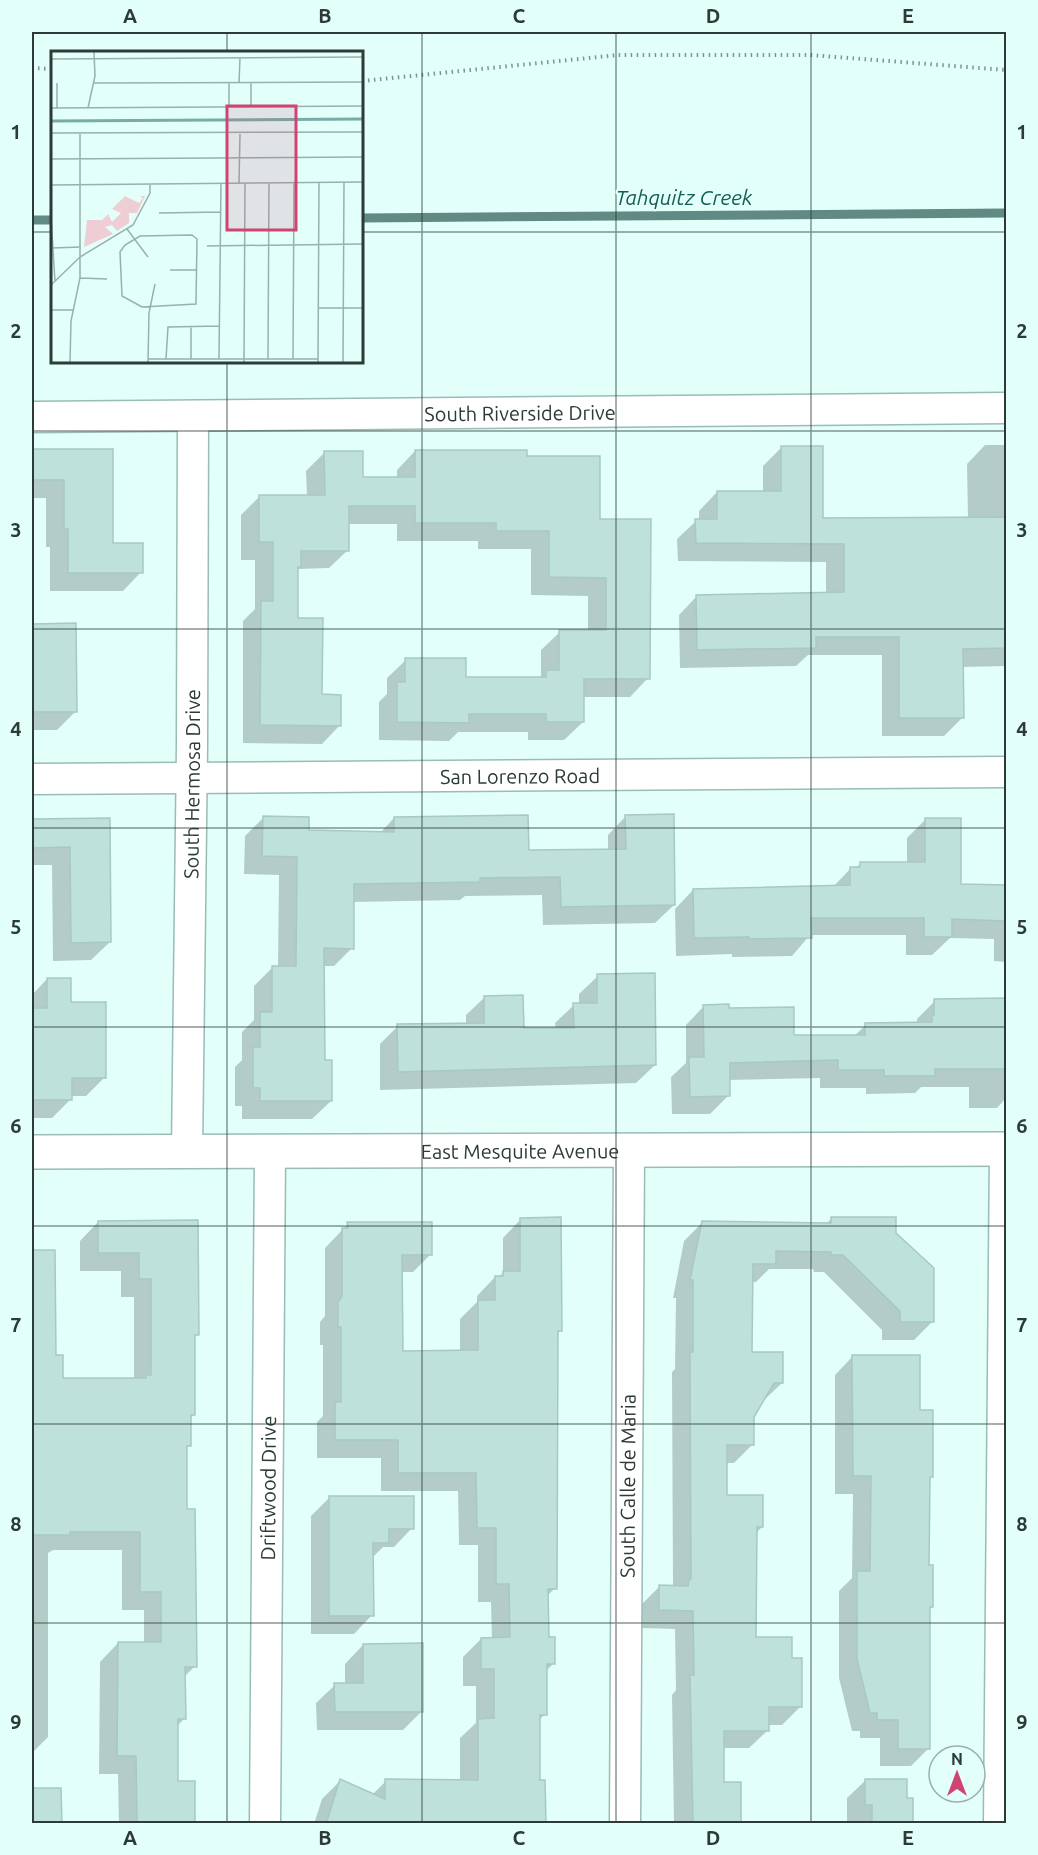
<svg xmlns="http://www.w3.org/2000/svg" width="1038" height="1855" font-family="Ubuntu,sans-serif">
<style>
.shadow{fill:#0003}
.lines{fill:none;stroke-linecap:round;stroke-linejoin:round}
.stream{stroke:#618a84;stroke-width:9}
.building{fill:#bee1db;stroke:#a6c9c4;stroke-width:1.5}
.street-casing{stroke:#99bcb6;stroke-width:33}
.secondary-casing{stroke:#99bcb6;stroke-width:36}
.path{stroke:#7f9490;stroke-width:4;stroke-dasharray:1.5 4.5;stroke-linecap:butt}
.street{stroke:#fff;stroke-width:30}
.secondary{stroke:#fff;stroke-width:33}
.grid{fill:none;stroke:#2c3a38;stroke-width:1.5;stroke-opacity:0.55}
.labels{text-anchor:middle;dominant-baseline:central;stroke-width:4.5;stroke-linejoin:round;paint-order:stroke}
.street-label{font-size:20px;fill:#2c3a38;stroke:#e2fffa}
.water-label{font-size:21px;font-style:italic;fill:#155e56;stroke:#e2fffa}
.inset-river{fill:none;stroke:#78ada5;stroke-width:3}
.inset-road{fill:none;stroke:#99b0ac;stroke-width:1.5}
.view{fill:#d04474;fill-opacity:0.15;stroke:#d04474;stroke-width:3}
.inset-edge{fill:none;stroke:#2c3a38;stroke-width:3}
.neatline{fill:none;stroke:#2c3a38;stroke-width:2}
.grid-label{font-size:20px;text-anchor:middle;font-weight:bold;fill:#2c3a38}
</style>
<rect width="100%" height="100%" fill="#e2fffa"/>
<path class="shadow" d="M985 445H1006V666L962 667V718L944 736H882V655H808L796 666 680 668 679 615 697 596 826 594V562L678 561 677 539 696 521H699V511L717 492H763V466L781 448 821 519H968L967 464Z
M111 450 112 545 141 572 123 591H50V547H46V498H32V451Z
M415 451 526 457 598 521 648 678 630 697H583V722L564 740H528V732H458L449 741 379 740V702L387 694V678L406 660 465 678 541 677V650L560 632H588V596L531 595V549H478V541H397V524H348V550L329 568 297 569V620L321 696 340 725 322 744 243 743V621L255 609V560H241V515L259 497H307L306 471 325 452 361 479H397V470Z
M74 624 76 711 57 730H32V625Z
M626 816 674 905 655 923 543 925 542 895 465 896 460 900 353 902 352 948 334 966H323V1062L331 1101 312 1119H242V1106H235V1067L242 1060V1032L254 1020V986L272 968H278L279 875 244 874 245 836 264 817 308 832 380 833 394 818 527 852 608 851V835Z
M109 819 110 942 91 960 53 961 52 865H32V820Z
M926 819 960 886H1006V962L994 961V939L950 938 932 955H906V935H810L792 956 732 957V954L676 956 675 909 693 890 833 887 851 868H856L860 864H907V838Z
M598 976 655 1065 636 1083 380 1090V1044L398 1026 466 1025V1015L485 997 522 1030 556 1029 555 1023 574 1005H579V994Z
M47 979 70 1003 104 1078 86 1096H71V1099L52 1118H32V995Z
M1006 1000V1098L997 1108H969V1087H921L915 1093 866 1094V1088H820V1078L728 1080 729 1095 710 1114H672L671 1077 686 1063V1025L704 1006 728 1010 793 1036H854L866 1025 917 1024V1019L935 1001Z
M832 1218 894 1234 932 1322 914 1340H882V1330L824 1272H814L813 1269H769L756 1282H751V1354L782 1383 763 1401 753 1417V1444L734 1463H726V1496L762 1527 756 1533 755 1638 791 1659 801 1706 782 1725H768V1730L749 1748H723V1784L740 1824H674L672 1695 676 1690 675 1629 641 1628V1605L659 1587H673L672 1372 675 1369 676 1298H673L684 1241 702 1223 826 1224Z
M521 1219 561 1330 557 1334 555 1588 546 1597 547 1639 553 1664 545 1672V1714L538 1721V1782L544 1824H314L322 1799 340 1781 372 1795 386 1781 460 1782V1738L476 1723V1686H463V1657L481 1639H492L491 1602H478V1545H459L458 1491H381V1458H317V1422L323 1416V1345H320V1322L325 1316V1248L348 1224 431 1254 413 1272H401V1352L460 1351V1319L477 1302V1296L495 1277H499L503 1273V1238Z
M98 1222H197V1334L194 1337V1415L189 1419V1445L186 1448V1510L195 1666 184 1677V1719L176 1727V1783L194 1824H119L118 1774H99L100 1662 118 1643H144V1610H122V1550H53L48 1553V1737L32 1753V1227H33V1251L54 1357 61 1380H134V1297H121V1271H80V1241Z
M853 1356 918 1412 932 1476 928 1480 927 1567 932 1607 928 1610 929 1748 911 1766H880V1738H860V1731H852L839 1678V1591L852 1578 853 1494H835V1375Z
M329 1498 412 1528 394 1547H383L372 1558V1615L354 1634H311V1516Z
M363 1645 421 1712 403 1730H317L316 1703 335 1685H345V1664Z
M866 1780 906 1799 911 1824 847 1823V1798Z"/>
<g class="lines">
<path class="stream" d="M362 218 1006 213
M32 220H52"/>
</g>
<path class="building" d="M781 446H823V518L1006 517V648L963 649 964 718H899V637H816V648L697 650 696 595 844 592V544L696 543 695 519H717V491H781Z
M32 449H113V543H143V573H68V529H64V480H32Z
M415 450H527V456H600V519H651L650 679H584V722H546V714H469V723L397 722V682H405V658H466V677H546V670H559V630H606V578L549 577V531H496V523H415V506H349V551H301V567H298V618H323L322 694 341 695V726L260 725 261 601H273V542H259V495H325L324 451H363V477H415Z
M76 623 77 712H32V624Z
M674 814 675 905 561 907 560 877 480 878V882L354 884V949L324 948 325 1060H332V1101H260V1088H253V1047H260V1012H272V966H296L297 857 262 856 263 816 309 817V830L394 832V817L528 815 529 850 626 849 625 815Z
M110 818 111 942 71 943 70 847 32 848V819Z
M925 818H961V884L1006 885V921L952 919V937H924V918H811L812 938 749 939V937L694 938 693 889 850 885V867H860V862H925Z
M655 973 656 1065 398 1072 397 1024 484 1023V996L523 995 524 1028H574L573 1003H597V974Z
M47 978H71V1002H106V1078H72V1100H32V1008H47Z
M1006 998V1069H935V1076H884V1070H838V1060L730 1063V1096L690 1097 689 1057H704L703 1005 729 1004V1008L794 1007V1035H865V1023L932 1022V1015H934V999Z
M561 1217 562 1331H558L557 1589H548L549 1637H555V1664H547V1715H540V1780H545L546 1824H326L340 1779 385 1799V1779L478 1780V1719L494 1718V1669H481V1638L510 1637 509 1584H496V1528H477L476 1473H398V1440H335V1402H341V1327H338V1302L342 1296V1228H348L347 1222H432V1255H402L403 1351 478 1350V1300H495V1276H503V1271H520V1218Z
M831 1217H896V1233L934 1268V1322H900V1311L843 1255H831V1252L776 1251V1264H753L752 1352H783V1383H774L754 1417V1445H727V1495H763V1527H757L756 1637H792V1658H802V1707H769V1731H724V1782H741V1824H693L690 1675H694L693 1611 659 1610V1585L688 1586 689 1579H691L690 1352H693V1280H690L702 1221 831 1223Z
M198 1220 199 1335H195V1415H191V1446H187V1509H195L197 1667H185L186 1719H178V1781H195V1824H137L136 1756H117L118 1642H161V1592H140V1532H70V1535H32V1250H55L56 1355H63V1378H146V1375H151V1279H139V1253H98V1221Z
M852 1355H920V1410H933V1477H930L929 1565H933V1607H930V1749H898V1720H877V1713H870L857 1659V1571H870L871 1476H853Z
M329 1496H414V1529H389V1543H373L374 1616H329Z
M423 1643V1712H335L334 1683H363V1644Z
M865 1779H907V1798H913V1824H872V1805H865Z
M32 1788H61L62 1824H32Z"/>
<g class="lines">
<g class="street-casing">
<g id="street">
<path id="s1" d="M32 417 1006 408"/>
<path id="s2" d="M32 779 1006 772"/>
<path id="s3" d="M187 1152 192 745 193 416"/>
<path id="s4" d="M265 1824 270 1151"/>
<path id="s5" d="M625 1824 629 1151"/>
<path d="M999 1824 1005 1149"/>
</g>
</g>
<g class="secondary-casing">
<g id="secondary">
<path id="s6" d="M32 1152 1006 1149"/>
</g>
</g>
<path class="path" d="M32 68 52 69
M362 81 618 55H810L1006 70"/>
<use href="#street" class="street"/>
<use href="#secondary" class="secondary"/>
</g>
<path class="grid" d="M227 32V52M422 32V1824M616 32V1824M811 32V1824M32 232H52M362 232H1006M227 362V1824M32 431H1006M32 629H1006M32 828H1006M32 1027H1006M32 1226H1006M32 1424H1006M32 1623H1006"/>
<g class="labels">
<g class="street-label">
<text stroke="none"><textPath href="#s1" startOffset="488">South Riverside Drive</textPath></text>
<text stroke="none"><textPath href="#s2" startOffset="488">San Lorenzo Road</textPath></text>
<text stroke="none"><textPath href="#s3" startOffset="368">South Hermosa Drive</textPath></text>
<text stroke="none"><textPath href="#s6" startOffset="488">East Mesquite Avenue</textPath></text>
<text stroke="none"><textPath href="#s4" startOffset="336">Driftwood Drive</textPath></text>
<text stroke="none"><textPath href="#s5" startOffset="338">South Calle de Maria</textPath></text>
</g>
<g class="water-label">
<text x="684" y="197">Tahquitz Creek</text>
</g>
</g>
<g transform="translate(51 51)">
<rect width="312" height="312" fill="#e2fffa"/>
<path d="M74 145 88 152 92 147 89 145H94L86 162H78V172L66 180 61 174 54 176 62 183 33 196 36 169H51L57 163 61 171 70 162 61 158Z" fill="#eecdd4"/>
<path class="inset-river" d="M0 70 312 68"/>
<path class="inset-road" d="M0 8 312 6M43 32 312 31M178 32V56M188 32 189 7M200 32V56M0 57 312 55M6 57V32M37 57 44 25 43 1M0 82 312 81M0 108 312 106M188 132 189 83M0 134 312 131M108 162 170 161M0 165 4 231M76 178 97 206M141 184 146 188 145 253 91 256 71 245 69 201 74 194 89 185ZM156 195 312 193M1 197 30 196M119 219H146M29 227 56 228M0 234 29 206 82 174 99 142V133M268 257H312M0 259H22M97 308H267M115 308 117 276 169 275M140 308V275M168 308 170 132M217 308 218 132M242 308 243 132M19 311 20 270 29 227V83M97 311 98 262 104 233M193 311 194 132M267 311 268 131M292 311 293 131"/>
<path class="view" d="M176 55H245V179H176Z"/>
<rect width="312" height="312" class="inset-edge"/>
</g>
<rect width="1038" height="1855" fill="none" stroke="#e2fffa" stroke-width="66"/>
<g transform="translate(957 1774)"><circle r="28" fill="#e2fffa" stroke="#99b0ac" stroke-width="1.5"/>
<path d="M0-4.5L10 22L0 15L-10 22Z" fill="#d04474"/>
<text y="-9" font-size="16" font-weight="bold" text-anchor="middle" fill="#2c3a38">N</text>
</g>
<rect x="33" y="33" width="972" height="1789" class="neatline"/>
<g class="grid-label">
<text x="130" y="23">A</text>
<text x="325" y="23">B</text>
<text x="519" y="23">C</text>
<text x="713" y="23">D</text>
<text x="908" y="23">E</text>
<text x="16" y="139">1</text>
<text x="1022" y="139">1</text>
<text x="16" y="338">2</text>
<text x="1022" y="338">2</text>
<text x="16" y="537">3</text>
<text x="1022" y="537">3</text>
<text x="16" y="736">4</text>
<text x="1022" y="736">4</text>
<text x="16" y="934">5</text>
<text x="1022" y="934">5</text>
<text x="16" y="1133">6</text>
<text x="1022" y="1133">6</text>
<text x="16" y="1332">7</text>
<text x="1022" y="1332">7</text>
<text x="16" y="1531">8</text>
<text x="1022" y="1531">8</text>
<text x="16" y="1729">9</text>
<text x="1022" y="1729">9</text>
<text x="130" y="1845">A</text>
<text x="325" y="1845">B</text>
<text x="519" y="1845">C</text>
<text x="713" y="1845">D</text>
<text x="908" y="1845">E</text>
</g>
</svg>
